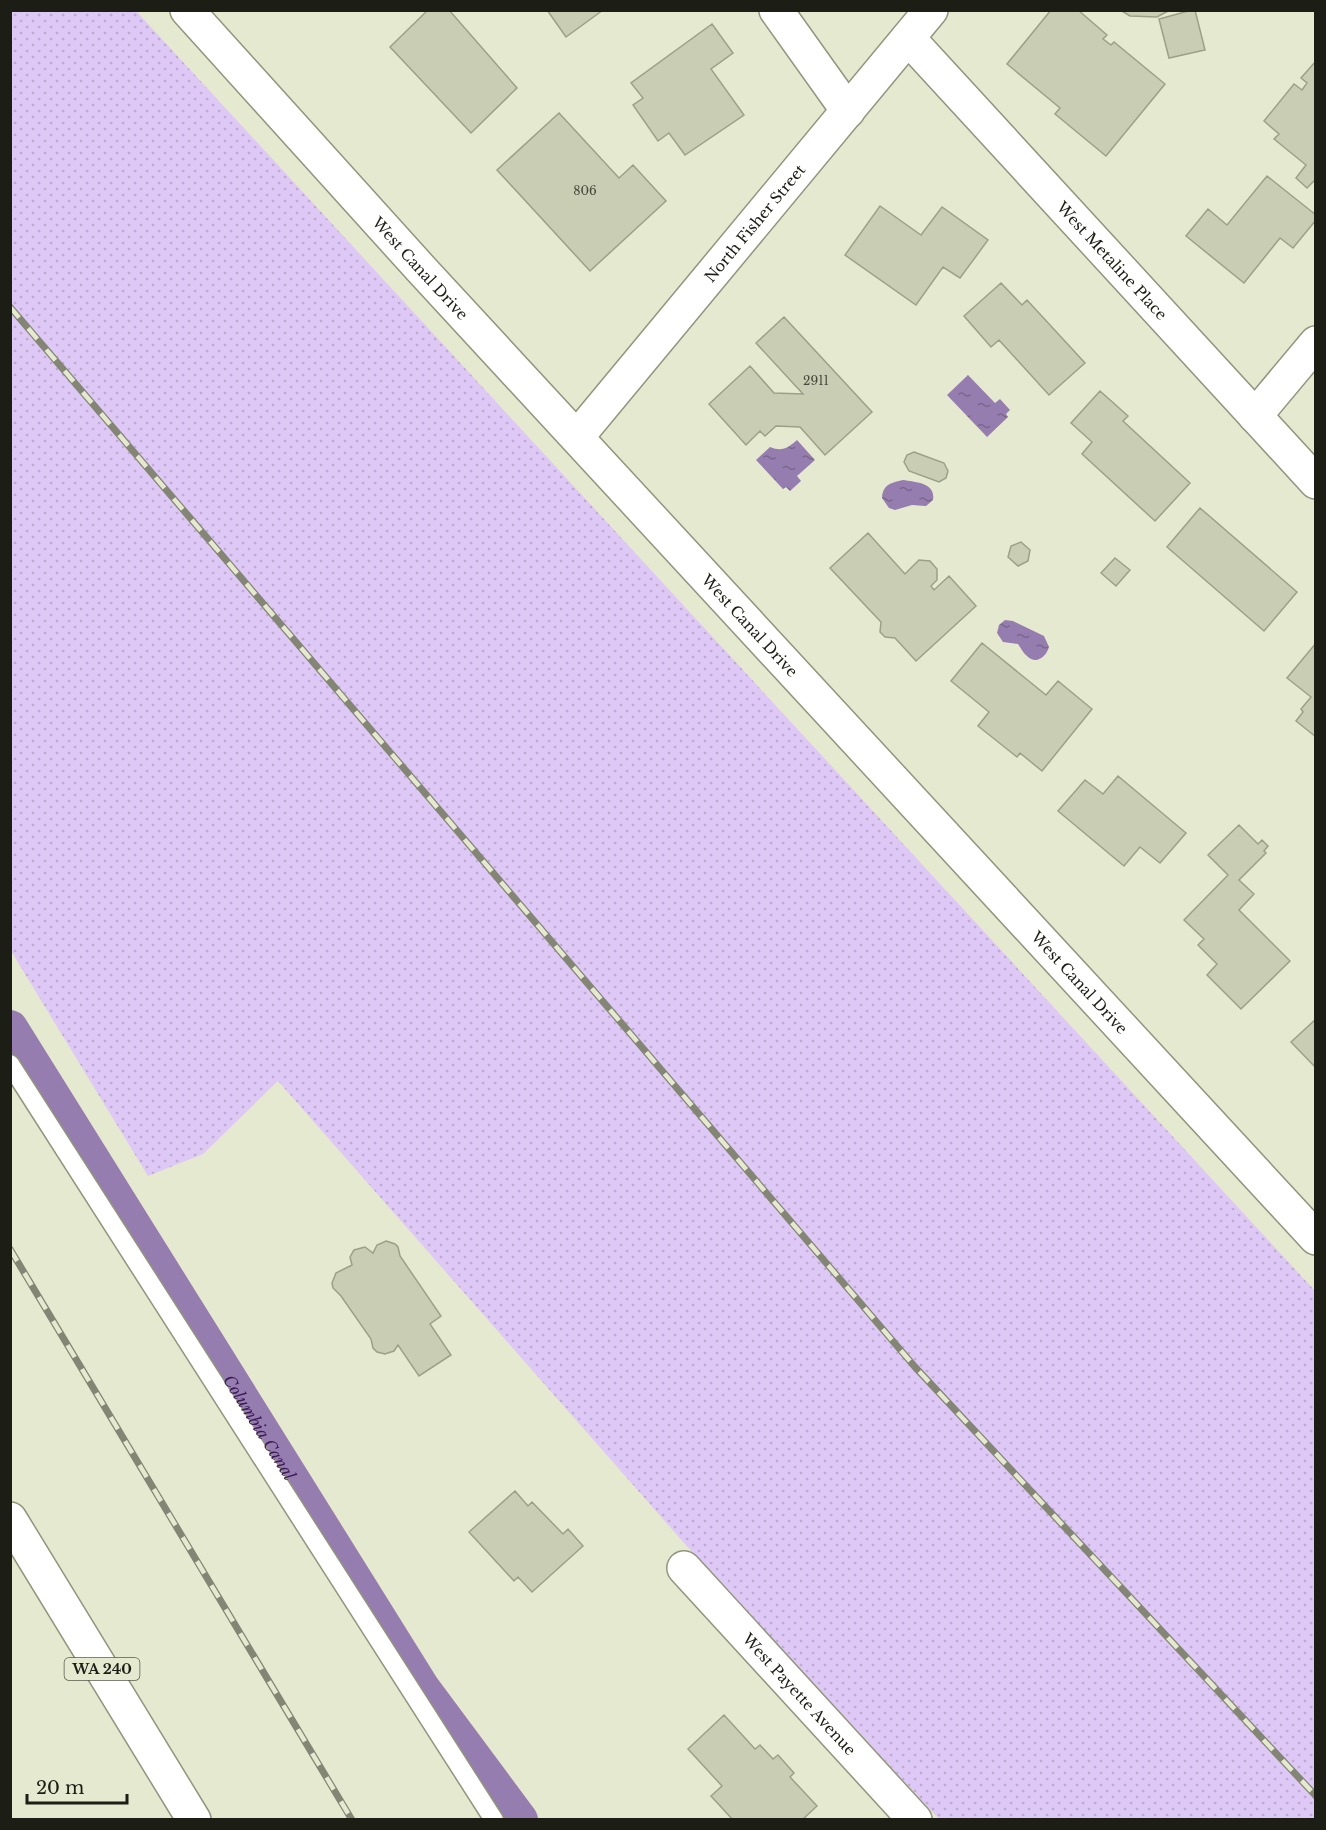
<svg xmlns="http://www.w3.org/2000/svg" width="1326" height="1830" font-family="'Libre Baskerville',serif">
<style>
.grass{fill:url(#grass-dots)}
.water{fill:url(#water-ripples)}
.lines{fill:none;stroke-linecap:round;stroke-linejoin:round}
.canal{stroke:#967daf;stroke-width:36}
.building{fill:#c9cdb4;stroke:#9ca088;stroke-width:1.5}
.lane-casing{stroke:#91957d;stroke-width:21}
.street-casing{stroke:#91957d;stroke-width:36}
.secondary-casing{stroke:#91957d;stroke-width:36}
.highway-casing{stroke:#91957d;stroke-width:36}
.lane{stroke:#fff;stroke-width:18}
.street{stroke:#fff;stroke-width:33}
.secondary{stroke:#fff;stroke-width:33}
.highway{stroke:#fff;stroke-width:33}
.rail-casing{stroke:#838674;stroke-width:7}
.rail{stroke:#e5e9cf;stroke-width:4.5;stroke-dasharray:14;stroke-linecap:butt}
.labels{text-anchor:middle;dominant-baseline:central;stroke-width:4.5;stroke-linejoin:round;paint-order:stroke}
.number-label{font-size:12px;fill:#47493c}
.shield{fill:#e5e9cf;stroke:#585a4c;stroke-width:1.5}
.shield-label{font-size:14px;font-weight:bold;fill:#1c1d14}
.street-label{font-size:15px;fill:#1c1d14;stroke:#e5e9cf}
.water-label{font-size:16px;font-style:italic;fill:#3c1958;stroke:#e5e9cf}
</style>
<defs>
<pattern id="grass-dots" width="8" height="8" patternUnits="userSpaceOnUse" patternTransform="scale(1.5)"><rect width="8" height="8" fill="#dec8f5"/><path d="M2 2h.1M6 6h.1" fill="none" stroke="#beabd1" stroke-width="1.8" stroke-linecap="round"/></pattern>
<pattern id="water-ripples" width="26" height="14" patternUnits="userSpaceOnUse" patternTransform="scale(1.5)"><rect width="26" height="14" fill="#967daf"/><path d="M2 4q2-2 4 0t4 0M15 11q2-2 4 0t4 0" fill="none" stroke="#7a668d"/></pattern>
</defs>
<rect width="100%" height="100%" fill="#e5e9cf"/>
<path class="grass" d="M11 10 136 11 1315 1291V1819H939L685 1544 278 1081 203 1154 148 1176 11 951Z"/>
<path class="water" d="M968 375 995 403 1000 399 1010 410 1006 414 1008 417 987 437 947 395Z
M797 440 815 460 797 476 801 481 790 491 786 487 783 489 756 460 770 447C782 452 788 448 797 440Z
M903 480C916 482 936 483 933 500L926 506 912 505 895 510 889 508 882 498C883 484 891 483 903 480Z
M1005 620 1013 621 1044 636 1049 647C1046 657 1036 665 1027 656 1023 653 1021 648 1018 644L1003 642 997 633 999 625Z"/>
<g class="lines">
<path class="canal" id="s1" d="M10 1028 422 1688 520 1820"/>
</g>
<path class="building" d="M428 10H449L517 88 471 133 390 47Z
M547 10H603L566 37Z
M1051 10H1078L1107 35 1103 39 1111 45 1114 42 1165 84 1106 156 1055 114 1060 108 1007 64Z
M1120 10H1170L1157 17 1130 16Z
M1192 10H1195L1205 50 1169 58 1159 19Z
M712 24 733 53 711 69 744 115 685 155 669 133 658 141 633 105 643 98 631 83Z
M1316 61V179L1307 188 1296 178 1306 165 1274 139 1279 134 1264 121 1294 84 1302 90 1307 83 1301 78Z
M559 113 619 178 633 165 666 201 590 271 497 170Z
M1267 176 1316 215V220L1293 248 1280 238 1244 283 1186 236 1208 209 1227 225Z
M880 206 921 235 942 207 988 240 960 278 943 267 916 305 845 255Z
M1001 283 1022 305 1027 300 1085 363 1049 395 999 340 991 347 964 316Z
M784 317 872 412 825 455 800 427 776 426 765 436 760 431 746 445 709 404 750 366 774 393 803 394 756 343Z
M1100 391 1128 416 1123 421 1190 483 1155 521 1082 454 1092 442 1071 423Z
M914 452 944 463 948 471 946 478 939 482 909 471 904 462 907 455Z
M1200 508 1297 592 1264 631 1167 547Z
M868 533 905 574 919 560 930 561 937 569V580L931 586 934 590 949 576 976 606 916 661 895 638 885 637 880 632 881 622 830 568Z
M1021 542 1030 550 1028 561 1018 566 1008 557 1011 546Z
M1115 558 1130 570 1116 586 1101 573Z
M982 643 1046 695 1058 681 1092 709 1042 771 1020 753 1017 757 978 726 989 712 951 681Z
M1316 643V737L1296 721 1303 712 1301 709 1311 697 1287 678Z
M1118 776 1186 833 1160 863 1140 847 1124 866 1058 811 1085 780 1103 794Z
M1239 825 1258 844 1262 840 1268 846 1264 851 1266 853 1239 880 1254 894 1239 910 1290 961 1241 1009 1207 975 1217 964 1198 945 1204 939 1184 920 1228 875 1208 855Z
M1316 1019V1068L1291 1042Z
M386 1241 395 1244 398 1247 400 1256 441 1316 430 1324 451 1355 419 1376 398 1345 394 1351 385 1354 377 1352 373 1348 371 1339 341 1296 333 1288 332 1283 336 1273 352 1265 350 1257 354 1250 365 1247 373 1253 377 1245Z
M515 1491 528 1506 532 1502 563 1534 568 1529 583 1546 532 1592 518 1577 514 1581 469 1532Z
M724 1715 755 1749 760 1745 773 1759 778 1755 794 1773 790 1777 817 1806 802 1820H733L711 1796 722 1786 688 1749Z"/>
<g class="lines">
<g class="lane-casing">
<path id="lane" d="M10 1064 494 1820"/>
</g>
<g class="street-casing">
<g id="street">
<path d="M776 10 848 111"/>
<path id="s2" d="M908 38 1316 482"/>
<path d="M1255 416 1316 343"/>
<path id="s3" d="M577 437 931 10"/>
<path id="s4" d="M684 1568 915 1820"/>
</g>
</g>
<g class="secondary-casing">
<g id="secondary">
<path id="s5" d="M187 10 421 269 1316 1238"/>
</g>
</g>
<g class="highway-casing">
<path id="highway" d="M10 1519 194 1820"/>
</g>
<use href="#lane" class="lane"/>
<use href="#street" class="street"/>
<use href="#secondary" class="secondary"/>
<use href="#highway" class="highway"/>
<g class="rail-casing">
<path id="rail" d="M10 307 915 1367 1316 1796
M10 1249 352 1820"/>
</g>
<use href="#rail" class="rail"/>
</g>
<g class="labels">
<g class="number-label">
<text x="585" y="190">806</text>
<text x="816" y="380">2911</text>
</g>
<rect class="shield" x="64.5" y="1658" width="75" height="22" rx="4.5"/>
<g class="shield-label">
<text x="102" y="1669">WA 240</text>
</g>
<g class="street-label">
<text stroke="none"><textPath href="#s3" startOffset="278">North Fisher Street</textPath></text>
<text stroke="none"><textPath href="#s2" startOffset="302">West Metaline Place</textPath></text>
<text stroke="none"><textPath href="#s5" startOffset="348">West Canal Drive</textPath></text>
<text stroke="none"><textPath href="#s5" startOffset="834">West Canal Drive</textPath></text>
<text stroke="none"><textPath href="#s5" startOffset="1320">West Canal Drive</textPath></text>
<text stroke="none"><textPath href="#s4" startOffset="171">West Payette Avenue</textPath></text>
</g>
<g class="water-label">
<text stroke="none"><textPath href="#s1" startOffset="471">Columbia Canal</textPath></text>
</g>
</g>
<rect width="1326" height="1830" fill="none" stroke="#1c1d14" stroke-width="24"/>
<path d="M27 1794v9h100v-9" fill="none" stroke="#1c1d14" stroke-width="3"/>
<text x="36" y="1794" font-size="18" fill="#1c1d14" stroke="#e5e9cf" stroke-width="4.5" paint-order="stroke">20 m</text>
</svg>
